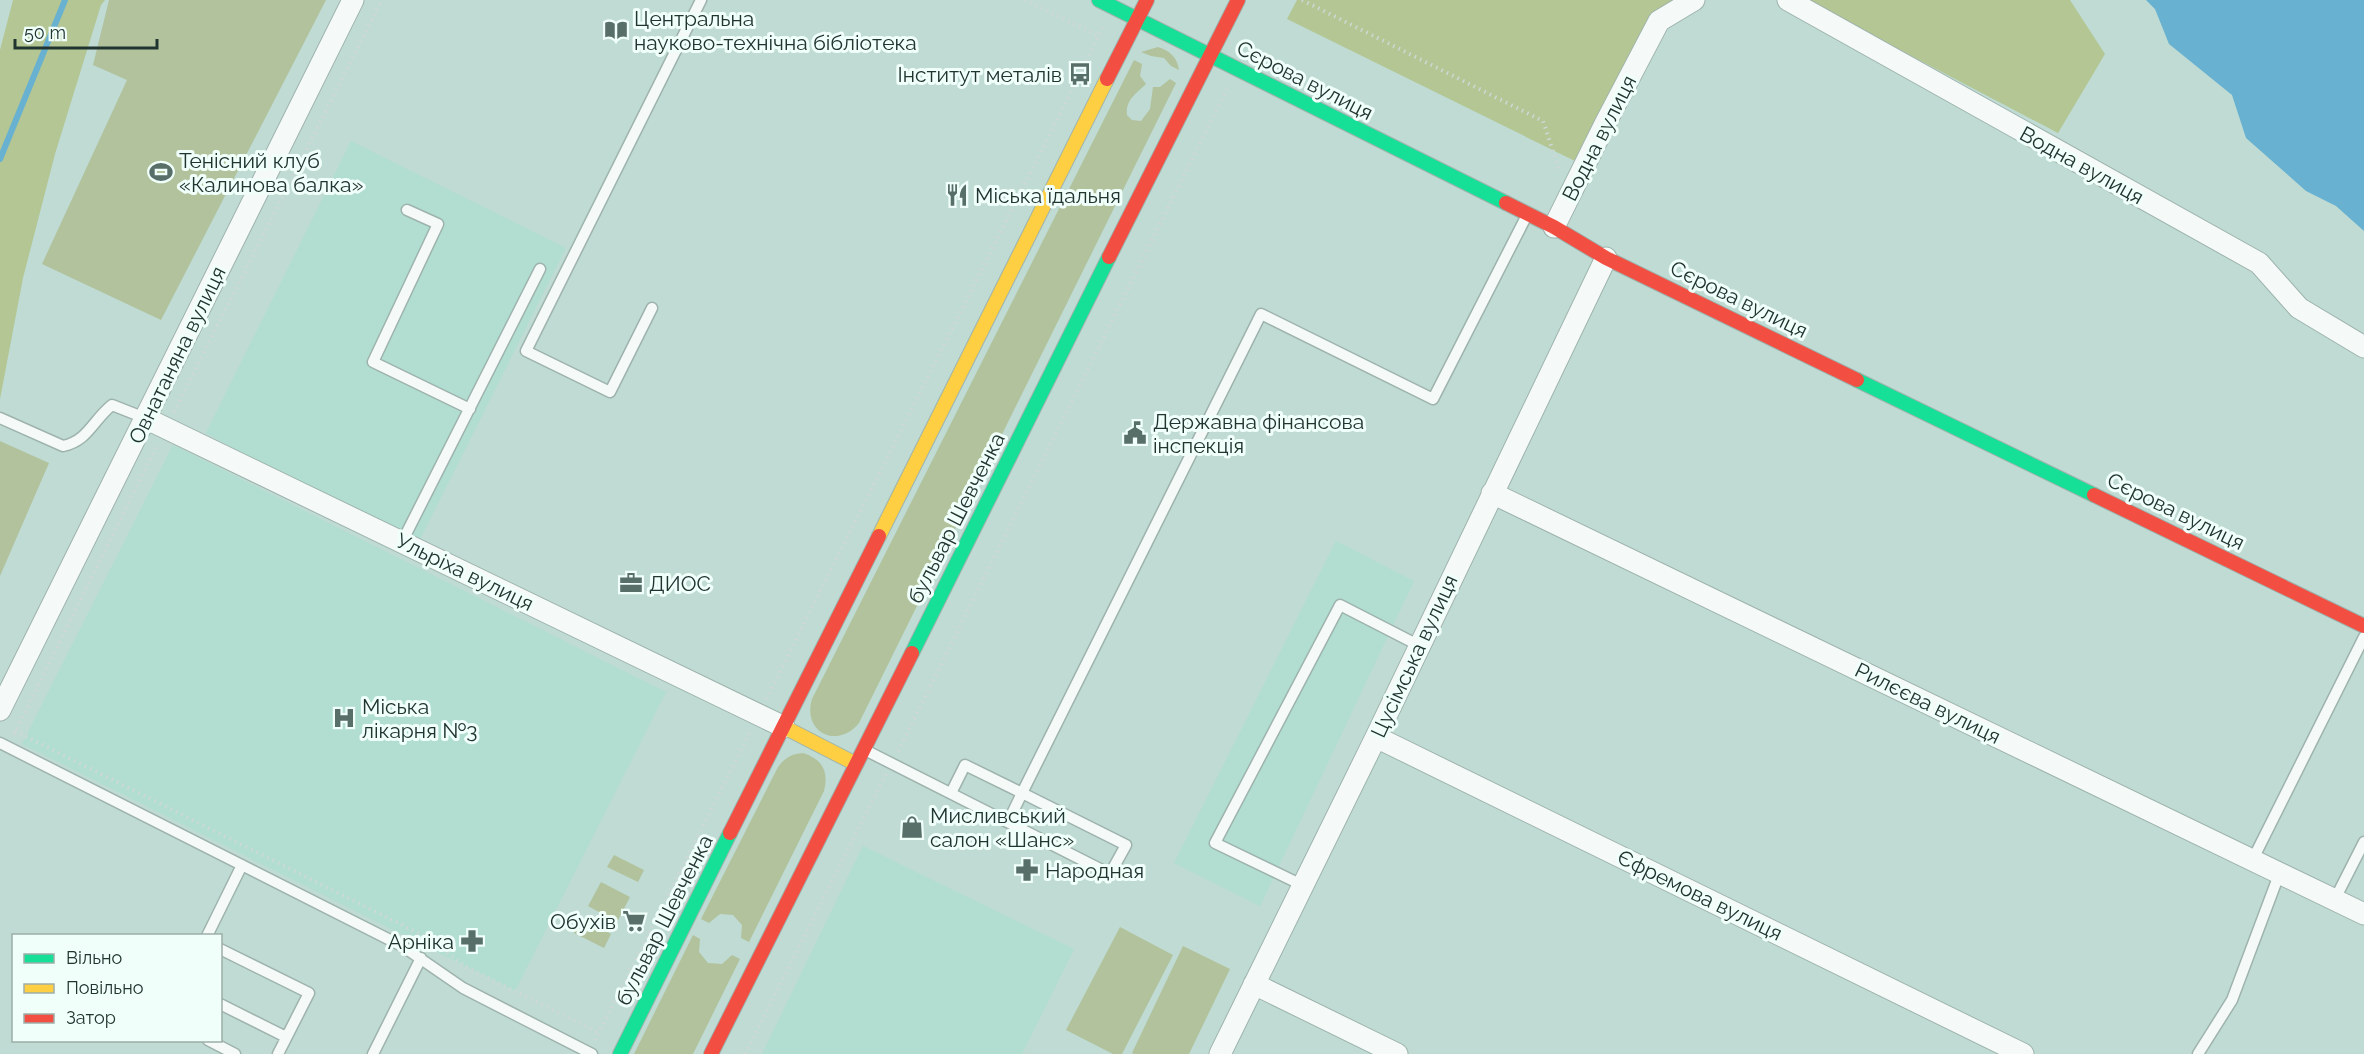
<svg xmlns="http://www.w3.org/2000/svg" width="2364" height="1054" font-family="Raleway,sans-serif">
<style>
.built{fill:#b1ded1}
.green{fill:#b1c29c}
.forest{fill:#b3c693}
.water{fill:#68b1d0}
.lines{fill:none;stroke-linecap:round;stroke-linejoin:round}
.stream{stroke:#68b1d0;stroke-width:6}
.lane-casing{stroke:#9eb3ad;stroke-width:13}
.street-casing{stroke:#9eb3ad;stroke-width:23}
.fast-casing{stroke:#9eb3ad;stroke-width:16}
.slow-casing{stroke:#9eb3ad;stroke-width:16}
.jam-casing{stroke:#9eb3ad;stroke-width:16}
.path{stroke:#cfd8d6;stroke-width:4;stroke-dasharray:1.5 4.5;stroke-linecap:butt}
.lane{stroke:#f5faf8;stroke-width:10}
.street{stroke:#f5faf8;stroke-width:21}
.fast{stroke:#16e098;stroke-width:14}
.slow{stroke:#ffcf43;stroke-width:14}
.jam{stroke:#f24e42;stroke-width:14}
.labels{text-anchor:middle;dominant-baseline:central;stroke-width:6;stroke-linejoin:round;paint-order:stroke}
.poi-label{font-size:21px;fill:#213530;stroke:#f0fffa;text-anchor:start}
.street-label{font-size:21px;fill:#213530;stroke:#f0fffa}
</style>
<rect width="100%" height="100%" fill="#bfdbd3"/>
<path class="built" d="M351 141 566 248 415 549 206 433Z
M173 445 666 692 515 991 22 744Z
M1336 541 1414 581 1260 906 1174 863Z
M863 846 1074 949 1022 1054H762Z"/>
<path class="green" d="M109 0H326L161 320 42 264 127 80 93 65Z
M1158 47C1170 51 1177 57 1179 70L1171 66 1164 58 1151 56 1141 52Z
M1134 60 1142 64 1140 76 1146 84C1137 93 1125 100 1127 115L1132 120 1141 121 1150 109 1153 87H1160L1170 79 1176 83 859 723C837 750 802 732 812 699Z
M0 441 49 463 0 576Z
M803 753C822 759 829 771 824 791L749 942 741 938 742 925 733 915 720 914 709 923 701 919 778 767C785 758 791 754 803 753Z
M614 855 644 870 638 882 607 867Z
M601 882 630 897 617 922 588 906Z
M582 918 611 934 604 948 574 933Z
M1120 927 1173 955 1122 1054H1113L1066 1030Z
M693 935 700 939 699 952 708 963 722 964 732 955 740 959 693 1054H634Z
M1183 946 1230 969 1189 1054H1134L1132 1053Z"/>
<path class="forest" d="M13 0H105L101 5 55 154 23 278 0 399V50Z
M1297 0H1678L1579 163 1287 19Z
M1805 0H2070L2105 54 2058 133Z"/>
<path class="water" d="M2146 0H2364V231L2336 206 2306 191 2246 138 2232 95 2169 44 2155 9Z"/>
<g class="lines">
<path class="stream" d="M0 159 65 0"/>
<g class="lane-casing">
<path id="lane" d="M407 210 438 224 373 362 470 409
M652 308 610 392 526 351 701 0
M0 418 63 446C88 441 93 420 112 405L145 418
M402 542 540 269
M0 743 402 946 463 988 592 1054
M865 750 1110 874 1126 845 1022 793 1008 822
M951 793 965 765 1022 793 1261 314 1433 399 1527 215
M2253 859 2364 637
M1302 885 1215 843 1340 605 1418 645
M2335 899 2364 842
M207 936 242 865
M220 949 309 993 278 1054
M220 1004 286 1037
M208 1040 235 1054
M373 1054 421 958
M2198 1054 2232 1000 2280 872"/>
</g>
<g class="street-casing">
<path id="street" d="M1788 0 2259 263 2299 308 2364 347
M1554 227 1605 124 1659 21 1694 0
M145 418 784 727
M1492 493 2364 914
M0 710 353 0
M1376 737 2023 1054
M1254 984 1397 1054
M1220 1054 1376 737 1606 258"/>
</g>
<g class="fast-casing">
<path id="fast" d="M1099 0 1506 203
M1857 380 2094 495
M912 653 1109 257
M620 1054 730 833"/>
</g>
<g class="slow-casing">
<path id="slow" d="M879 536 1107 79
M784 727 856 764"/>
</g>
<g class="jam-casing">
<path id="jam" d="M1107 79 1147 0
M1506 203 1554 227 1606 258 1857 380
M1109 257 1238 0
M2094 495 2364 626
M730 833 879 536
M711 1054 912 653"/>
</g>
<path class="path" d="M1025 0 1099 36
M1302 0 1543 121 1560 172
M174 412 382 0
M766 699 1103 28
M15 731 428 938 466 967 599 1033
M14 734 157 445
M898 751 1227 89
M595 1040 751 730
M745 1054 886 774"/>
<use href="#lane" class="lane"/>
<use href="#street" class="street"/>
<use href="#fast" class="fast"/>
<use href="#slow" class="slow"/>
<use href="#jam" class="jam"/>
</g>
<defs>
<g id="library-bare" transform="scale(1.8)"><path d="M-6-4Q-3-5.5-.7-3.5V5Q-3 3-6 4ZM6-4Q3-5.5 .7-3.5V5Q3 3 6 4Z" fill="#586f69" stroke="#f0fffa" stroke-width="2.5" paint-order="stroke"/></g>
<g id="bus-bare" transform="scale(1.8)"><path d="M-5-6H5V4H4V6H2V4H-2V6H-4V4H-5ZM-3.5-4V0h7V-4ZM-3.5 1.2v1.5H-2V1.2ZM2 1.2v1.5H3.5V1.2Z" fill="#586f69" stroke="#f0fffa" stroke-width="2.5" paint-order="stroke"/></g>
<g id="stadium-bare" transform="scale(1.8)"><path d="M0-5a6.5 5 0 1 0 0 10a6.5 5 0 1 0 0-10ZM-3.5-1.8h7v3.6h-7Z" fill="#586f69" stroke="#f0fffa" stroke-width="2.5" paint-order="stroke"/></g>
<g id="restaurant-bare" transform="scale(1.8)"><path d="M-5-6h1v4h1v-4h1v4h1v-4h1v5L-1.5 .5V6h-2V.5L-5-1ZM5-6V6H3V1.5H1.5Q1.5-4 5-6Z" fill="#586f69" stroke="#f0fffa" stroke-width="2.5" paint-order="stroke"/></g>
<g id="civic-bare" transform="scale(1.8)"><path d="M-.6-6.5H3V-4.5H.6V-3L4-1V1h2V6H-6V1h2V-1L-.6-3ZM-1.2 2.5V6h2.4V2.5Z" fill="#586f69" stroke="#f0fffa" stroke-width="2.5" paint-order="stroke"/></g>
<g id="office-bare" transform="scale(1.8)"><path d="M-6-3h4V-5.5h4V-3h4V5H-6ZM-1-4.5V-3h2v-1.5ZM-6 0V1H6V0Z" fill="#586f69" stroke="#f0fffa" stroke-width="2.5" paint-order="stroke"/></g>
<g id="hospital-bare" transform="scale(1.8)"><path d="M-5-5h3v3.5h4V-5h3V5h-3V1.5h-4V5h-3Z" fill="#586f69" stroke="#f0fffa" stroke-width="2.5" paint-order="stroke"/></g>
<g id="shop-bare" transform="scale(1.8)"><path d="M-5-2.5h2.3a2.7 3.5 0 0 1 5.4 0H5L5.5 6h-11ZM-1.5-2.5h3a1.5 2.3 0 0 0-3 0Z" fill="#586f69" stroke="#f0fffa" stroke-width="2.5" paint-order="stroke"/></g>
<g id="pharmacy-bare" transform="scale(1.8)"><path d="M-2-6h4v4h4v4h-4v4h-4v-4h-4v-4h4Z" fill="#586f69" stroke="#f0fffa" stroke-width="2.5" paint-order="stroke"/></g>
<g id="supermarket-bare" transform="scale(1.8)"><path d="M-6-5.5h2.5l.6 2H6L4.5 2H-2.5L-4.4-4H-6ZM-1.5 3.2a1.3 1.3 0 1 0 .1 0ZM3 3.2a1.3 1.3 0 1 0 .1 0Z" fill="#586f69" stroke="#f0fffa" stroke-width="2.5" paint-order="stroke"/></g>
</defs>
<g fill-rule="evenodd">
<use href="#library-bare" x="616" y="30"/>
<use href="#bus-bare" x="1080" y="74"/>
<use href="#stadium-bare" x="161" y="172"/>
<use href="#restaurant-bare" x="957" y="195"/>
<use href="#civic-bare" x="1135" y="433"/>
<use href="#office-bare" x="631" y="583"/>
<use href="#hospital-bare" x="344" y="718"/>
<use href="#shop-bare" x="912" y="827"/>
<use href="#pharmacy-bare" x="1027" y="870"/>
<use href="#supermarket-bare" x="634" y="921"/>
<use href="#pharmacy-bare" x="472" y="941"/>
</g>
<g class="labels">
<g class="poi-label">
<text x="634" y="18">Центральна<tspan x="634" dy="24">науково-технічна бібліотека</tspan></text>
<text x="1062" y="74" text-anchor="end">Інститут металів</text>
<text x="179" y="160">Тенісний клуб<tspan x="179" dy="24">«Калинова балка»</tspan></text>
<text x="975" y="195">Міська їдальня</text>
<text x="1153" y="421">Державна фінансова<tspan x="1153" dy="24">інспекція</tspan></text>
<text x="649" y="583">ДИОС</text>
<text x="362" y="706">Міська<tspan x="362" dy="24">лікарня №3</tspan></text>
<text x="930" y="815">Мисливський<tspan x="930" dy="24">салон «Шанс»</tspan></text>
<text x="1045" y="870">Народная</text>
<text x="616" y="921" text-anchor="end">Обухів</text>
<text x="454" y="941" text-anchor="end">Арніка</text>
</g>
<g class="street-label">
<text transform="translate(1305 80) rotate(27)">Сєрова вулиця</text>
<text transform="translate(1599 138) rotate(-63)">Водна вулиця</text>
<text transform="translate(2082 165) rotate(29)">Водна вулиця</text>
<text transform="translate(1739 299) rotate(26)">Сєрова вулиця</text>
<text transform="translate(177 355) rotate(-64)">Овнатаняна вулиця</text>
<text transform="translate(2176 511) rotate(26)">Сєрова вулиця</text>
<text transform="translate(956 518) rotate(-63)">бульвар Шевченка</text>
<text transform="translate(465 572) rotate(26)">Ульріха вулиця</text>
<text transform="translate(1414 656) rotate(-65)">Цусімська вулиця</text>
<text transform="translate(1928 703) rotate(26)">Рилєєва вулиця</text>
<text transform="translate(1700 895) rotate(26)">Єфремова вулиця</text>
<text transform="translate(664 920) rotate(-63)">бульвар Шевченка</text>
</g>
</g>
<rect x="12" y="934" width="210" height="108" fill="#f0fffa" stroke="#9daea9" stroke-width="1.5"/>
<rect x="24" y="954" width="30" height="9" fill="#16e098" stroke="#9daea9" stroke-width="1.5"/>
<text x="66" y="964" font-size="18" fill="#213530">Вільно</text>
<rect x="24" y="984" width="30" height="9" fill="#ffcf43" stroke="#9daea9" stroke-width="1.5"/>
<text x="66" y="994" font-size="18" fill="#213530">Повільно</text>
<rect x="24" y="1014" width="30" height="9" fill="#f24e42" stroke="#9daea9" stroke-width="1.5"/>
<text x="66" y="1024" font-size="18" fill="#213530">Затор</text>
<path d="M15 39v9h142v-9" fill="none" stroke="#213530" stroke-width="3"/>
<text x="24" y="39" font-size="18" fill="#213530" stroke="#f0fffa" stroke-width="4.5" paint-order="stroke">50 m</text>
</svg>
